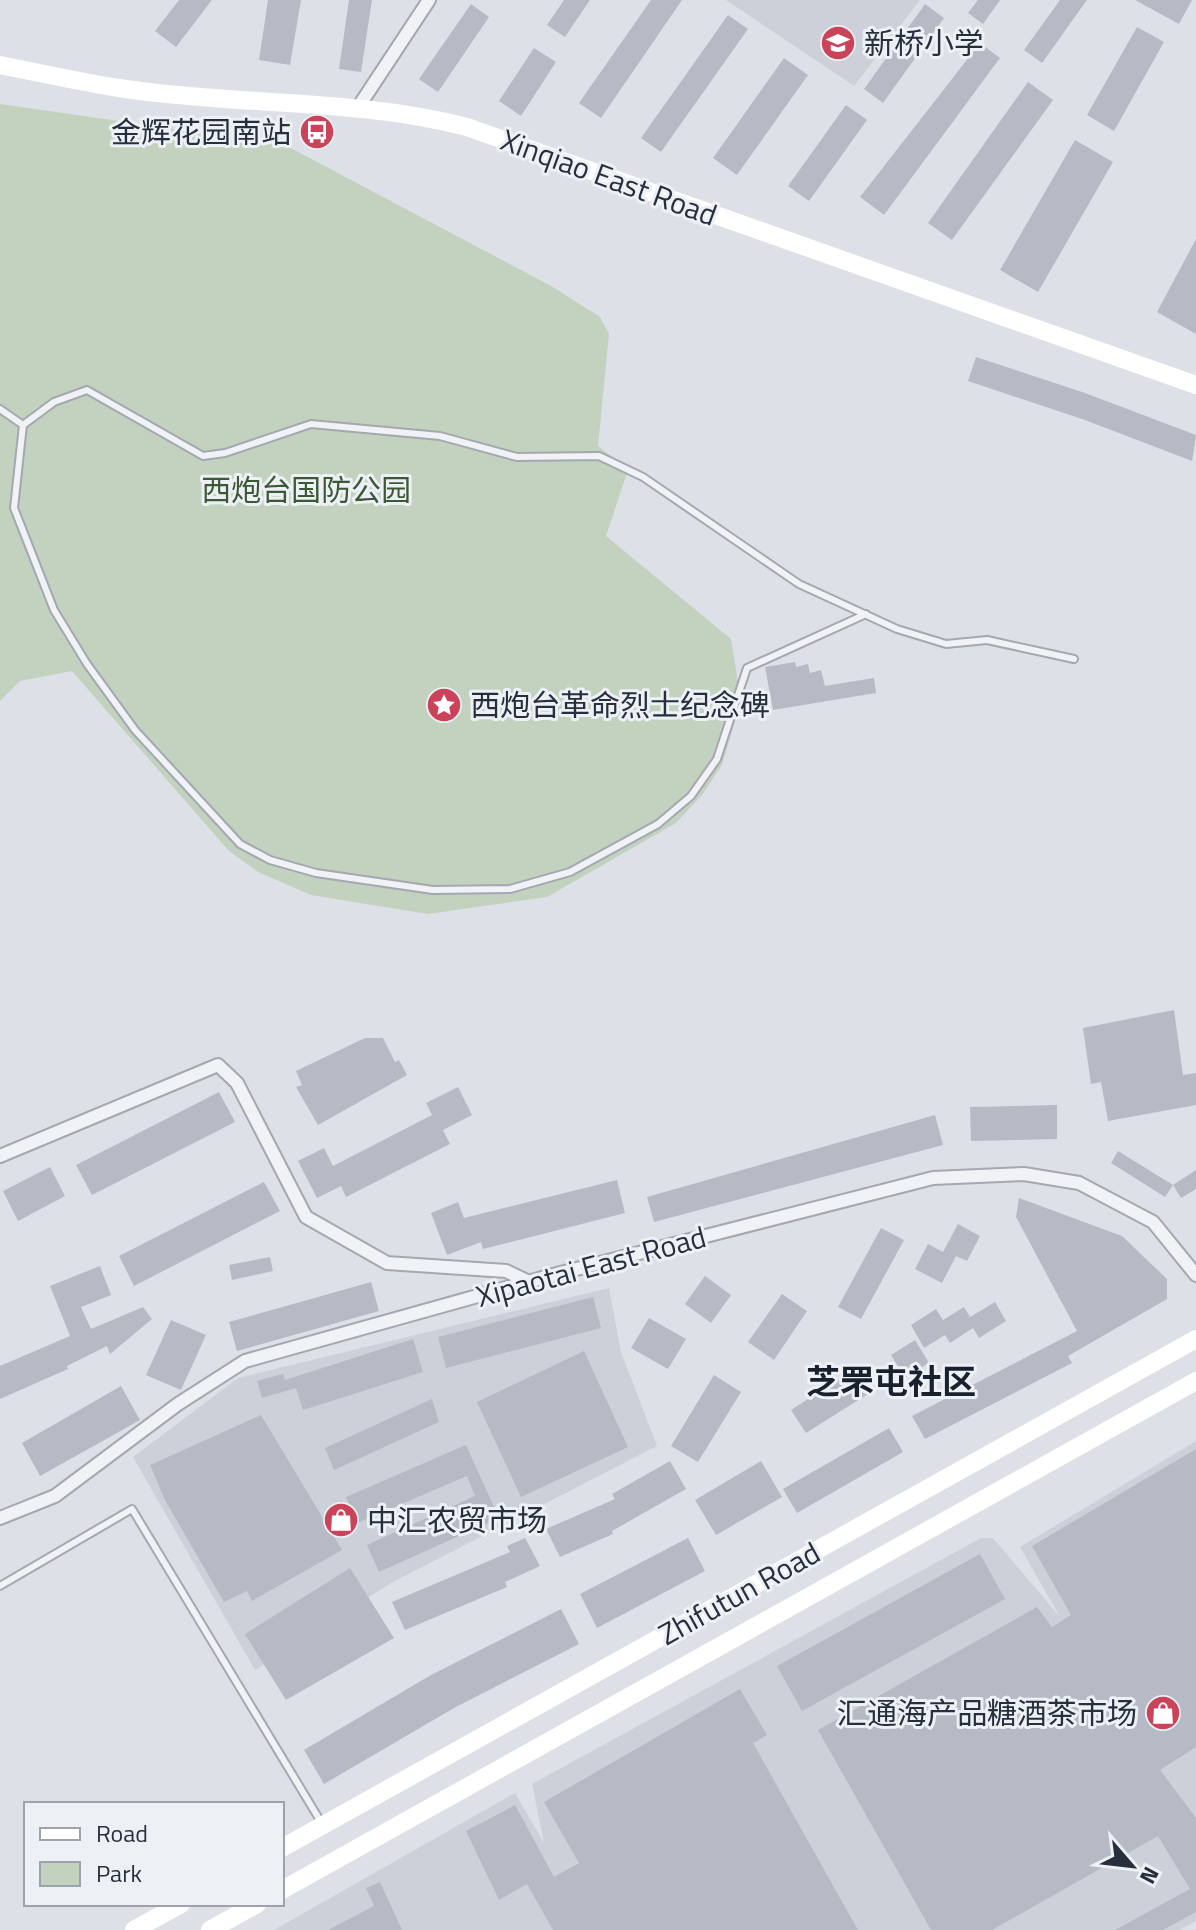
<svg xmlns="http://www.w3.org/2000/svg" width="1196" height="1930" font-family="'Titillium Web','Noto Sans SC',sans-serif">
<style>
.built{fill:#ccd0d9}
.green{fill:#c3d1bf}
.building{fill:#b5bac4}
.lines{fill:none;stroke-linecap:round;stroke-linejoin:round}
.lane-casing{stroke:#a3a8b1;stroke-width:10}
.street-casing{stroke:#a3a8b1;stroke-width:16}
.lane{stroke:#f0f2f5;stroke-width:6}
.street{stroke:#f0f2f5;stroke-width:12}
.secondary{stroke:#fff;stroke-width:18}
.labels{text-anchor:middle;dominant-baseline:central;stroke-width:6;stroke-linejoin:round;paint-order:stroke}
.poi-label{font-size:30px;fill:#272f3d;stroke:#edf0f5;text-anchor:start}
.street-label{font-size:30px;fill:#272f3d;stroke:#edf0f5}
.park-label{font-size:30px;fill:#3c5935;stroke:#edf0f5}
.quarter-label{font-size:34px;font-weight:bold;fill:#19212e;stroke:#edf0f5}
</style>
<rect width="100%" height="100%" fill="#dde1e7"/>
<path class="built" d="M726 0H920L854 86Z
M609 1288 621 1352 657 1446 391 1583 255 1670 133 1457 238 1378Z
M1196 1441V1921L1179 1930H274L515 1793 544 1843 532 1784 981 1538H993L1060 1617 1020 1547Z"/>
<path class="green" d="M0 104 285 145 553 287 600 317 609 334 598 446 628 470 606 536 731 639 741 701 722 765 702 795 676 823 547 897 428 914 311 895 258 872 228 850 72 671 20 681 0 701Z"/>
<path class="building" d="M179 0H212L176 47 155 31Z
M268 0H301L290 65 259 60Z
M349 0H372L361 72 339 69Z
M564 0H590L565 37 547 25Z
M651 0H682L601 118 579 103Z
M978 0H1000L983 24 968 13Z
M1060 0H1087L1042 63 1024 50Z
M1135 0H1192L1179 24Z
M471 4 489 17 438 92 419 79Z
M925 4 944 18 883 103 864 89Z
M728 15 748 29 661 152 641 138Z
M1137 27 1164 42 1114 131 1087 115Z
M980 43 1000 58 884 215 860 197Z
M534 48 556 62 521 116 499 101Z
M784 58 808 75 737 175 713 158Z
M1028 82 1053 100 952 240 928 223Z
M846 105 867 120 809 201 788 186Z
M1075 140 1113 162 1038 292 1000 270Z
M1196 239V334L1157 312Z
M976 357 1085 393 1196 435 1192 461 1085 420 968 381Z
M795 662 796 667 808 664 810 673 821 670 825 686 874 678 876 693 773 710 765 667Z
M1174 1010 1183 1075 1196 1073V1105L1108 1121 1101 1082 1091 1084 1083 1028Z
M365 1038H383L395 1062 399 1060 407 1075 318 1125 296 1087 302 1085 296 1071Z
M458 1087 472 1115 443 1130 450 1144 346 1197 341 1186 317 1198 298 1161 324 1148 333 1166 432 1115 426 1103Z
M219 1092 235 1122 92 1195 76 1165Z
M1057 1105V1139L971 1141 970 1107Z
M935 1115 943 1145 654 1222 647 1197Z
M1118 1151 1173 1185 1165 1197 1111 1163Z
M50 1167 65 1196 18 1221 3 1191Z
M1196 1170V1189L1181 1198 1173 1185Z
M617 1180 625 1213 483 1249 481 1242 447 1255 431 1213 458 1202 464 1218Z
M264 1182 280 1211 134 1286 119 1256Z
M1019 1198 1122 1236 1167 1279V1299L1068 1356 1072 1363 925 1439 912 1416 1077 1331 1016 1217Z
M958 1224 980 1236 967 1261 956 1256 942 1283 915 1269 928 1244 943 1252Z
M881 1228 904 1240 861 1319 838 1307Z
M270 1257 273 1271 232 1280 229 1265Z
M100 1266 111 1295 81 1307 91 1329 143 1307 152 1319 110 1354 107 1346 67 1366 68 1369 0 1399V1366L70 1336 50 1286Z
M705 1276 731 1295 711 1323 685 1304Z
M371 1282 379 1311 237 1351 229 1322Z
M782 1294 807 1311 774 1360 748 1342Z
M593 1297 601 1328 446 1368 438 1337Z
M995 1302 1006 1321 979 1338 973 1328 950 1343 945 1335 924 1348 911 1325 936 1309 943 1320 964 1307 970 1317Z
M649 1318 686 1339 668 1369 631 1348Z
M171 1320 206 1335 181 1390 146 1375Z
M413 1339 423 1372 303 1410 296 1388 262 1398 257 1381 283 1374 285 1380Z
M915 1340 929 1363 905 1378 891 1355Z
M584 1351 628 1447 521 1497 477 1402Z
M853 1370 868 1394 806 1433 791 1410Z
M714 1375 741 1392 698 1462 671 1446Z
M121 1386 140 1420 40 1476 22 1443Z
M432 1399 439 1422 334 1470 325 1448Z
M261 1415 342 1550 252 1601 247 1591 224 1602 165 1500 150 1465Z
M889 1428 903 1452 797 1513 783 1489Z
M466 1445 499 1518 379 1572 367 1545 475 1496 467 1476 357 1523 346 1497Z
M1196 1449V1747L1160 1770 1196 1818V1912L1163 1930H1115L1190 1889 1158 1836 992 1930H931L818 1730 1037 1607 1052 1627 1071 1615 1032 1546Z
M670 1461 686 1489 612 1531 613 1534 560 1557 546 1529 615 1499 612 1494Z
M761 1461 782 1497 716 1535 695 1500Z
M525 1538 540 1566 505 1582 507 1587 405 1630 392 1602 510 1552 507 1546Z
M688 1538 705 1571 597 1628 580 1594Z
M980 1554 1005 1599 802 1711 777 1666Z
M350 1568 394 1638 286 1700 245 1634Z
M561 1609 579 1644 454 1708 324 1784 304 1750 431 1675Z
M740 1689 767 1735 753 1743 858 1930H553L527 1884 499 1900 466 1831 515 1805 554 1877 579 1863 544 1802Z
M380 1882 402 1930H328L374 1906 366 1888Z"/>
<g class="lines">
<g class="lane-casing">
<path id="lane" d="M0 409 23 425 54 402 87 390 203 456 225 453 311 424 440 436 517 457 599 456 643 477 799 584 897 629 946 644 987 640 1074 659
M23 425 14 508 54 610 87 664 135 730 240 844 270 860 316 873 433 890 510 889 570 872 658 824 691 796 717 759 747 668 866 614
M0 1586 132 1509 321 1822"/>
</g>
<g class="street-casing">
<path id="street" d="M359 106 429 0
M0 1156 218 1065 237 1083 306 1217 387 1263 506 1271 529 1282
M0 1518 55 1496 178 1404 245 1361 549 1276 933 1178 1024 1174 1079 1183 1153 1222 1196 1275"/>
</g>
<use href="#lane" class="lane"/>
<use href="#street" class="street"/>
<path class="secondary" d="M0 65C42 73 84 83 126 89 240 106 354 98 467 127L1196 385
M282 1848 1196 1339
M282 1890 1196 1381
M134 1930 181 1904
M210 1930 257 1904"/>
</g>
<defs>
<g id="school-disc" transform="scale(1.8)"><circle r="9.5" fill="#cb4358" stroke="#edf0f5"/><path d="M0-5L7-2L0 1L-7-2ZM-4 1L0 2.5L4 1V4Q0 6-4 4Z" fill="#fff"/></g>
<g id="bus-disc" transform="scale(1.8)"><circle r="9.5" fill="#cb4358" stroke="#edf0f5"/><path d="M-5-6H5V4H4V6H2V4H-2V6H-4V4H-5ZM-3.5-4V0h7V-4ZM-3.5 1.2v1.5H-2V1.2ZM2 1.2v1.5H3.5V1.2Z" fill="#fff"/></g>
<g id="sight-disc" transform="scale(1.8)"><circle r="9.5" fill="#cb4358" stroke="#edf0f5"/><path d="M0-6L1.8-2.2L6-1.7L2.9 1.2L3.7 5.4L0 3.3L-3.7 5.4L-2.9 1.2L-6-1.7L-1.8-2.2Z" fill="#fff"/></g>
<g id="shop-disc" transform="scale(1.8)"><circle r="9.5" fill="#cb4358" stroke="#edf0f5"/><path d="M-5-2.5h2.3a2.7 3.5 0 0 1 5.4 0H5L5.5 6h-11ZM-1.5-2.5h3a1.5 2.3 0 0 0-3 0Z" fill="#fff"/></g>
</defs>
<g fill-rule="evenodd">
<use href="#school-disc" x="838" y="43"/>
<use href="#bus-disc" x="317" y="132"/>
<use href="#sight-disc" x="444" y="705"/>
<use href="#shop-disc" x="341" y="1520"/>
<use href="#shop-disc" x="1163" y="1713"/>
</g>
<g class="labels">
<g class="poi-label">
<text x="864" y="43">新桥小学</text>
<text x="291" y="132" text-anchor="end">金辉花园南站</text>
<text x="470" y="705">西炮台革命烈士纪念碑</text>
<text x="367" y="1520">中汇农贸市场</text>
<text x="1137" y="1713" text-anchor="end">汇通海产品糖酒茶市场</text>
</g>
<g class="street-label">
<text transform="translate(609 177) rotate(20)">Xinqiao East Road</text>
<text transform="translate(591 1266) rotate(-15)">Xipaotai East Road</text>
<text transform="translate(739 1593) rotate(-29)">Zhifutun Road</text>
</g>
<g class="park-label">
<text x="306" y="490">西炮台国防公园</text>
</g>
<g class="quarter-label">
<text x="891" y="1381">芝罘屯社区</text>
</g>
</g>
<rect x="24" y="1802" width="260" height="104" fill="#edf0f5" stroke="#9ea3ab" stroke-width="2"/>
<rect x="40" y="1828" width="40" height="12" fill="#ffffff" stroke="#9ea3ab" stroke-width="2"/>
<text x="96" y="1842" font-size="24" fill="#272f3d">Road</text>
<rect x="40" y="1862" width="40" height="24" fill="#c3d1bf" stroke="#9ea3ab" stroke-width="2"/>
<text x="96" y="1882" font-size="24" fill="#272f3d">Park</text>
<g transform="translate(1132 1866) rotate(118)" stroke="#edf0f5" stroke-width="6" paint-order="stroke">
<path d="M0-6L14 30L0 20L-14 30Z" fill="#272f3d"/>
<text y="-12" font-size="22" font-weight="bold" text-anchor="middle" fill="#272f3d">N</text>
</g>
</svg>
